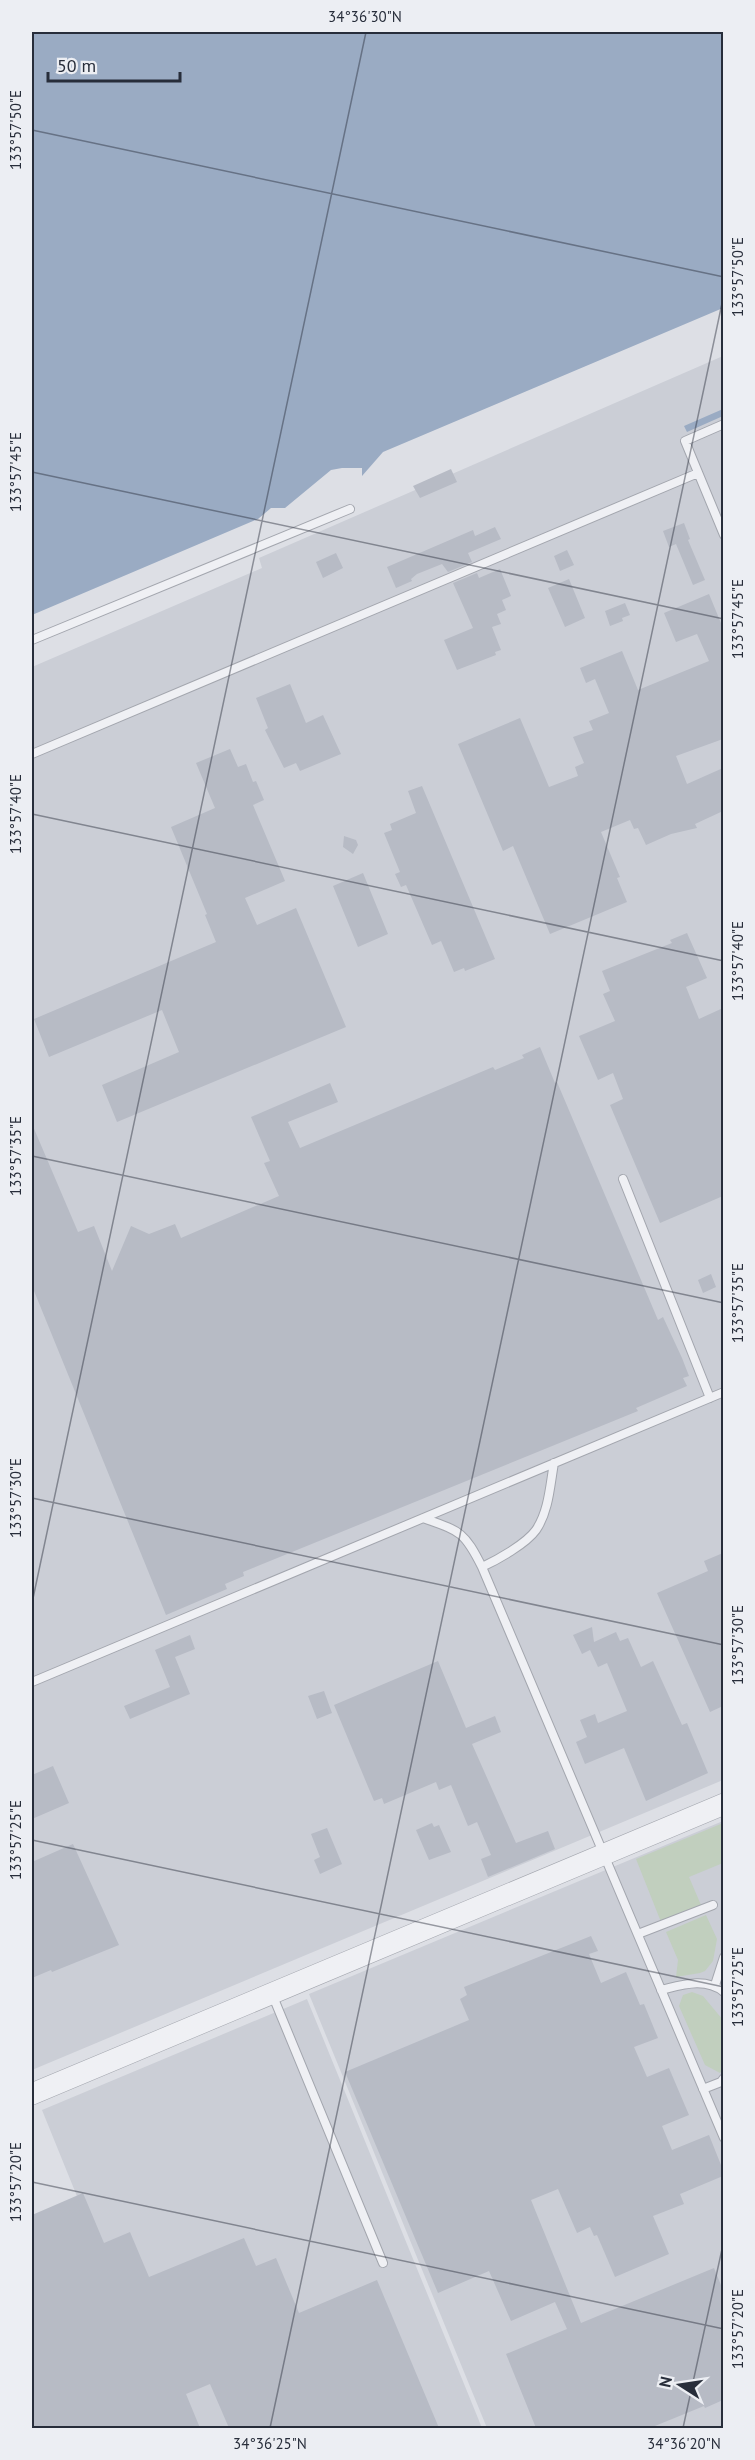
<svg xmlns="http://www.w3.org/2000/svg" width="755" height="2460" font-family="'PT Sans',sans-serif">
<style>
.built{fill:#cbced6}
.green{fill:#c1cfbe}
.water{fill:#9aabc3}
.building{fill:#b7bbc5}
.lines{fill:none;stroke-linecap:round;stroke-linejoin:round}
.service-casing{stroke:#a3a6ae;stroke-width:10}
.tertiary-casing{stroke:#a3a6ae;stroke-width:22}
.service{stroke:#eff0f4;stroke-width:8}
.tertiary{stroke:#eff0f4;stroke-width:21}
.ticks{fill:none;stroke:#272d3a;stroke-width:1.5;stroke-opacity:0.45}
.neatline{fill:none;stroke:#272d3a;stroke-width:2}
.ticks-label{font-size:15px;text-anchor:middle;fill:#272d3a}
</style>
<rect width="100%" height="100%" fill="#dddfe5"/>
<path class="built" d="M723 356V1780L32 2070V667L262 568 259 558Z
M723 1821V2428H487L309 1994Z
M307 1999 482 2428H171L42 2110Z"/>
<path class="green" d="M723 1823V1863L689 1877 701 1905 661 1922 636 1859Z
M706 1915 717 1939 713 1961 705 1971 700 1973 676 1977 678 1960 666 1932Z
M692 1992 703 1996 723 2020V2069L720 2073 705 2065 679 2006 683 1995Z"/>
<path class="water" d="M32 32H723V308L383 452 362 476V468H342L331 470 285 508H271L258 519 32 615Z
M723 409V416L687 432 684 426Z"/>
<path class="building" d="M451 469 457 482 420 498 413 486Z
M684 523 690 539 688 540 705 580 693 585 676 544 669 547 663 531Z
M495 527 501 539 468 553 472 562 448 572 442 564 417 574 411 579 412 581 396 588 387 567 473 530 475 536Z
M567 550 574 565 560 571 554 556Z
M336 553 343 568 323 578 316 562Z
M500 569 511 596 502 600 506 610 497 614 501 624 492 627 501 650 495 652 496 655 457 670 444 640 473 628 453 583 477 573 479 578Z
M569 579 585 618 565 627 548 588Z
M709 594 723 628V739L676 756 687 784 723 768V811L695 824 697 828 671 834 646 845 638 828 634 829 630 820 601 832 620 877 617 878 627 902 550 934 513 846 503 851 458 744 520 718 549 787 578 776 575 767 584 763 573 737 593 730 589 721 609 713 595 679 586 683 580 668 622 651 638 690 709 661 697 634 676 642 664 613Z
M625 603 630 615 622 618 623 621 610 626 605 611Z
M290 684 306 723 323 715 341 754 300 771 296 763 284 768 265 730 268 728 256 698Z
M230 749 238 767 246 764 253 782 256 781 264 800 253 805 285 881 245 898 257 925 296 908 346 1027 117 1122 102 1085 179 1052 162 1010 49 1057 34 1019 216 942 205 915 207 914 171 827 215 808 196 763Z
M422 786 495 959 465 971 464 968 454 972 441 941 432 945 406 885 401 887 395 874 400 872 384 833 392 830 390 824 416 813 408 791Z
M344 836 356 840 358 845 353 854 343 847Z
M363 873 388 934 358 947 333 886Z
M687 933 707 978 686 987 699 1019 723 1008V1196L660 1223 610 1105 623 1099 613 1073 598 1080 579 1036 615 1021 603 994 610 991 602 971 672 943 670 940Z
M540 1047 555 1083 557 1082 658 1320 663 1317 682 1358 689 1376 683 1378 687 1386 636 1408 638 1411 243 1572 244 1576 225 1584 227 1589 166 1615 32 1286V1124L78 1232 94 1226 112 1271 131 1226 149 1234 175 1224 181 1238 279 1196 264 1163 270 1161 251 1117 330 1083 338 1102 288 1122 300 1148 493 1067 495 1070 524 1058 522 1055Z
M711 1274 716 1287 703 1293 698 1280Z
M723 1553V1706L710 1712 657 1593 708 1571 704 1561Z
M592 1627 594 1642 616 1632 620 1641 628 1638 641 1667 653 1661 682 1725 687 1723 708 1773 646 1801 624 1748 585 1764 576 1742 587 1737 580 1720 595 1714 598 1723 627 1711 607 1663 598 1667 590 1650 582 1654 573 1635Z
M190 1635 195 1649 175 1657 190 1694 130 1719 124 1706 170 1687 155 1650Z
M438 1661 466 1728 495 1716 501 1732 472 1744 516 1843 548 1831 555 1849 488 1877 481 1859 491 1855 477 1822 468 1826 451 1785 439 1790 436 1782 384 1804 382 1798 374 1801 334 1705Z
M324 1691 332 1713 317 1719 308 1696Z
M53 1766 69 1803 32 1819V1775Z
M432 1823 434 1827 439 1825 451 1852 429 1860 416 1830Z
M327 1828 342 1864 320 1874 314 1860 320 1857 311 1834Z
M73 1844 119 1945 52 1972 51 1970 32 1978V1862Z
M591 1936 598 1951 589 1954 601 1983 626 1972 640 2005 644 2004 658 2038 634 2047 647 2077 669 2068 689 2115 662 2126 672 2150 709 2135 723 2170V2176L680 2194 684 2204 653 2216 669 2254 615 2277 597 2235 594 2236 590 2227 577 2233 558 2189 531 2200 581 2323 714 2268 723 2290V2400L705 2408 704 2406 650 2428H536L506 2354 567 2329 555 2302 511 2321 489 2271 438 2293 345 2072 469 2020 460 1999 467 1995 464 1987Z
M83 2193 104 2243 130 2232 149 2277 244 2238 256 2266 276 2258 299 2313 377 2280 439 2428H229L210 2384 186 2394 200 2428H32V2215Z"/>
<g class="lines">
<g class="service-casing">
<path id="service" d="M724 424 685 441 724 535
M32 640 350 509
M32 754 698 473
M623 1179 710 1398
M423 1518C460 1531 464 1531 482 1567L724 2138
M482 1567C497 1560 526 1544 536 1530 549 1511 550 1485 554 1463
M32 1682 724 1392
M638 1934 713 1905
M715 1985 724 1957
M661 1990C682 1985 705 1977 724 1992
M272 1994 383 2263
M703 2089 721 2082 724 2078"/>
</g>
<g class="tertiary-casing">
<path id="tertiary" d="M32 2094 724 1804"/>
</g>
<use href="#service" class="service"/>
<use href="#tertiary" class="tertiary"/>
</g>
<path class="ticks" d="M32 130 724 277M32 472 724 619M32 814 724 961M32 1156 724 1303M32 1498 724 1645M32 1603 366 32M32 1840 724 1987M32 2182 724 2329M270 2428 724 294M683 2428 724 2240"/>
<rect width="755" height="2460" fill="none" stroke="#eceef3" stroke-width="66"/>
<g transform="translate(680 2385) rotate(282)" stroke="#eceef3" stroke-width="4.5" paint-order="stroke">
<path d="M0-4.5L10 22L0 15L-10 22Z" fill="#272d3a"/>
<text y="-9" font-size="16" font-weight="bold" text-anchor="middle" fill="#272d3a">N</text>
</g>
<path d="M48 72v9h132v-9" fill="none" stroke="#272d3a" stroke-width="3"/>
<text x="57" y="72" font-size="18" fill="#272d3a" stroke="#eceef3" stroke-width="4.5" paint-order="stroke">50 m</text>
<rect x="33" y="33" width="689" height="2394" class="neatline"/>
<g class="ticks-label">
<text x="365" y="22">34°36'30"N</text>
<text transform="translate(16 130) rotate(-90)" y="5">133°57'50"E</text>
<text transform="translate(738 277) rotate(-90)" y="5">133°57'50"E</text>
<text transform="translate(16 472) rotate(-90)" y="5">133°57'45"E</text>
<text transform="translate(738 619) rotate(-90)" y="5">133°57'45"E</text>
<text transform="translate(16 814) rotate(-90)" y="5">133°57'40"E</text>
<text transform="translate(738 961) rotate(-90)" y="5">133°57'40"E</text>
<text transform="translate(16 1156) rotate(-90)" y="5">133°57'35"E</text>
<text transform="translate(738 1303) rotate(-90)" y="5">133°57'35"E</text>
<text transform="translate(16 1498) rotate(-90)" y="5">133°57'30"E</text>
<text transform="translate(738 1645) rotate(-90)" y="5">133°57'30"E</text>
<text transform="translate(16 1840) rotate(-90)" y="5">133°57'25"E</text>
<text transform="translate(738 1987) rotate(-90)" y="5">133°57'25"E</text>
<text transform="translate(16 2182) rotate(-90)" y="5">133°57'20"E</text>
<text transform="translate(738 2329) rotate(-90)" y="5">133°57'20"E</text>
<text x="270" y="2449">34°36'25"N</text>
<text x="684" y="2449">34°36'20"N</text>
</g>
</svg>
